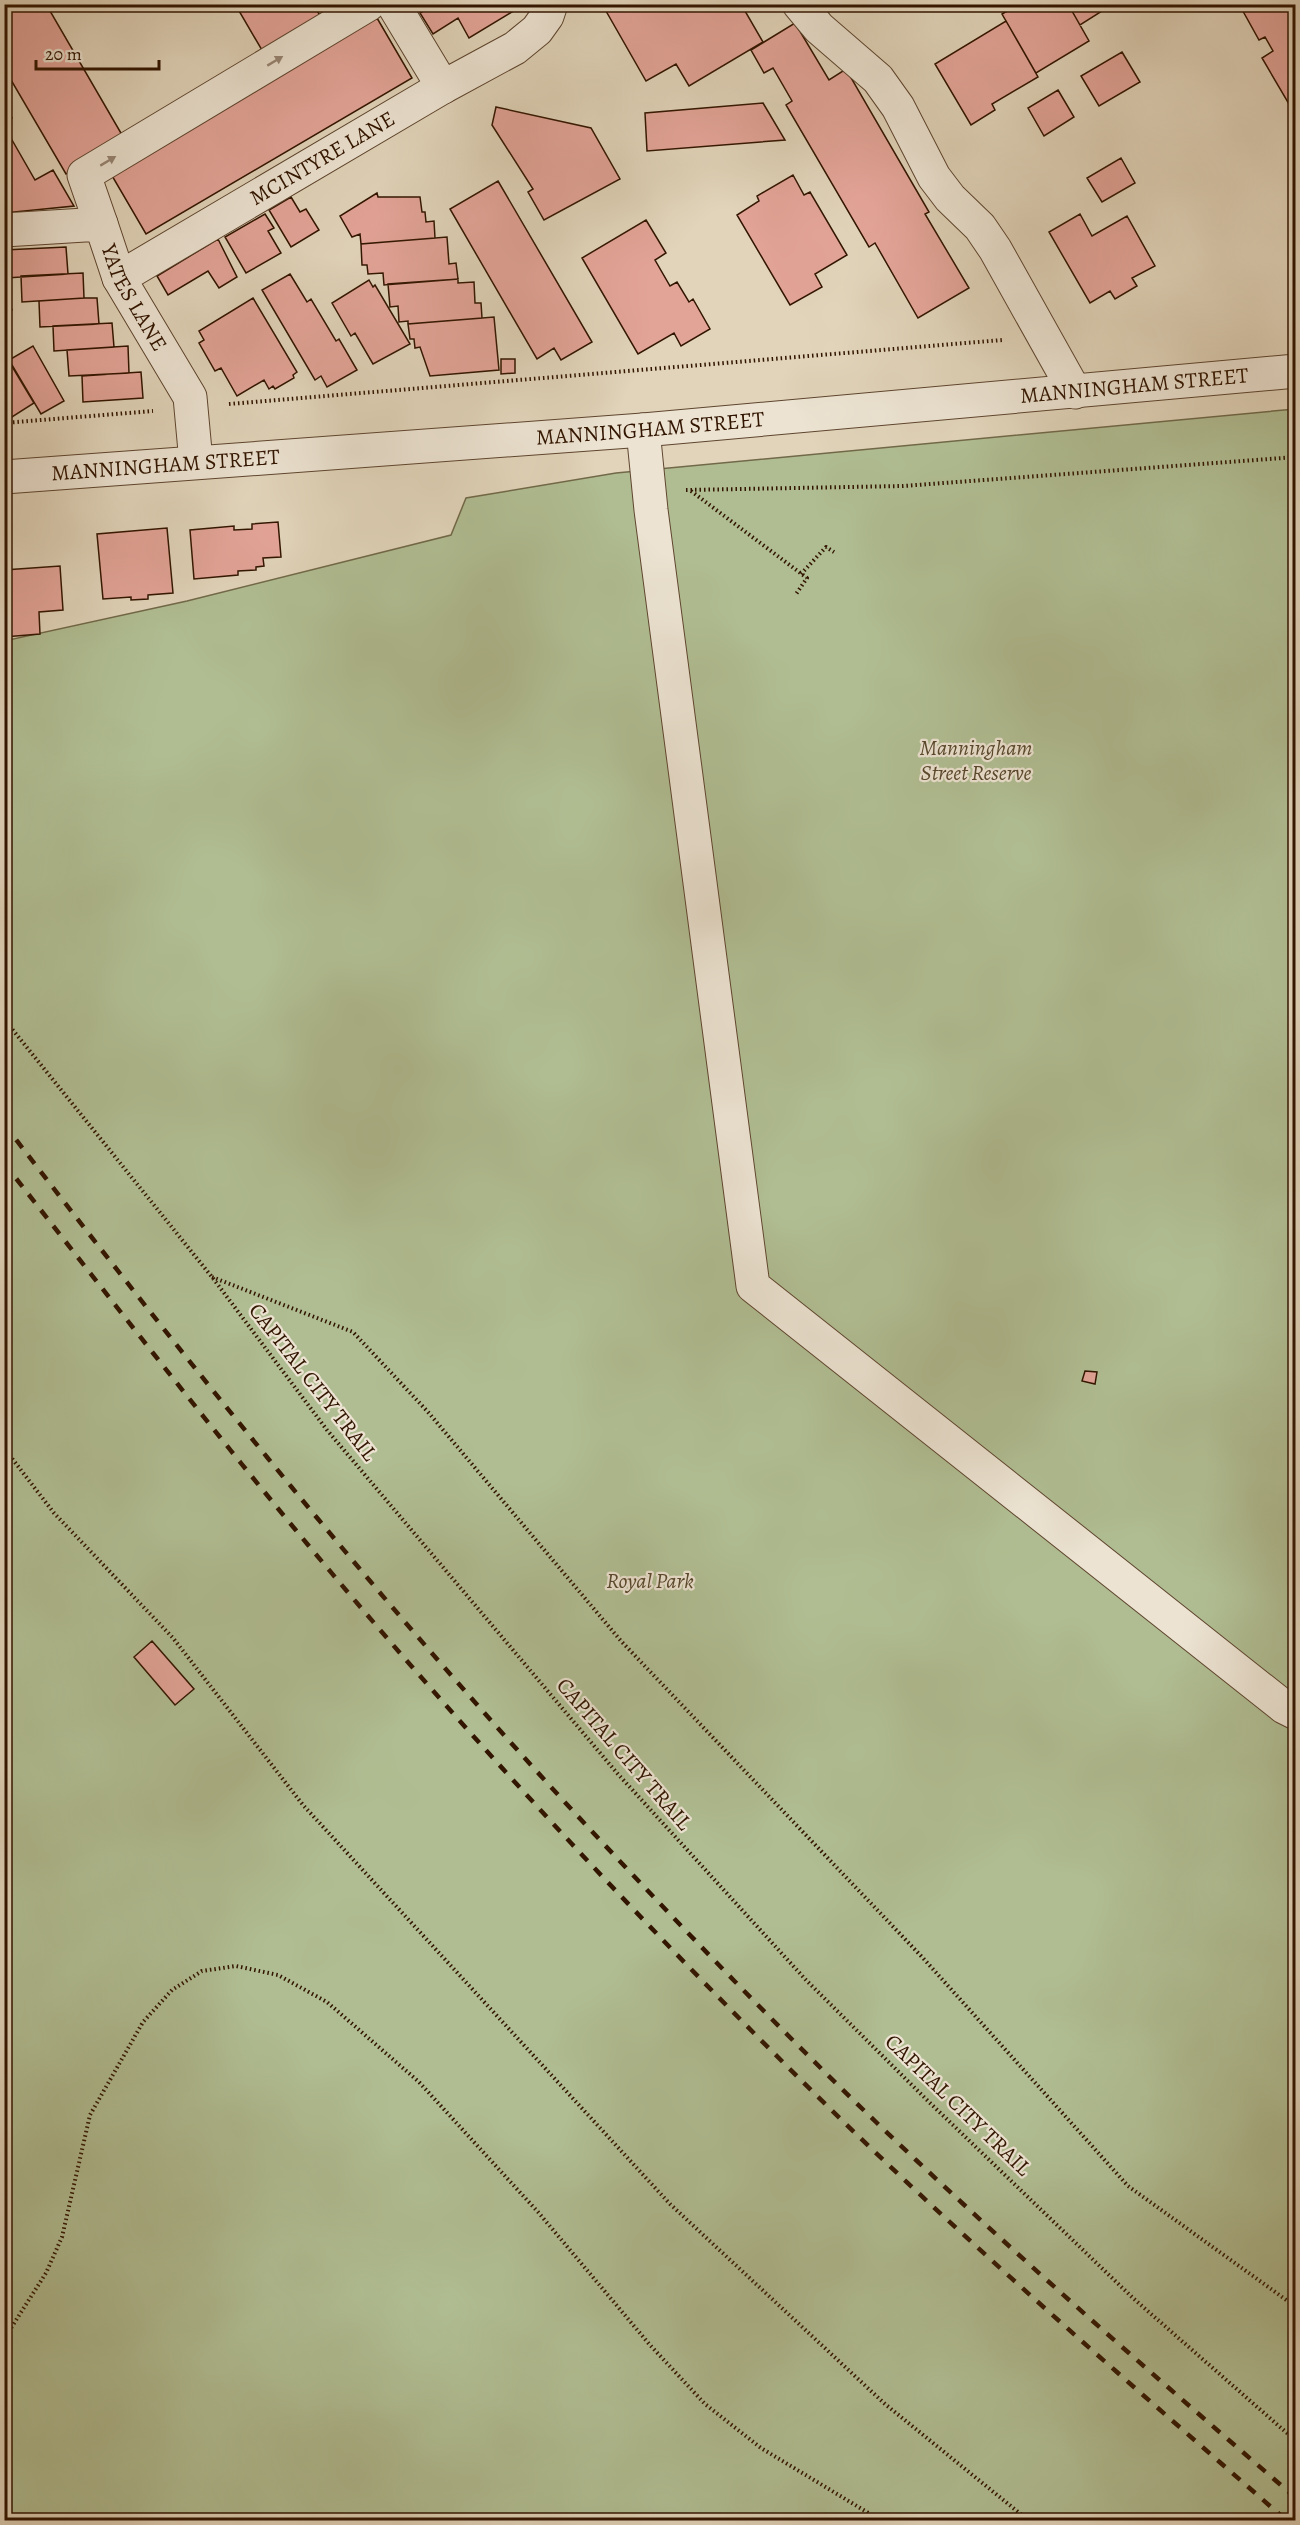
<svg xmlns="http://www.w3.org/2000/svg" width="1300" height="2525" font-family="Alegreya,serif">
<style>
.green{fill:#b0bd92;stroke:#716949;stroke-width:1.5}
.building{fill:#e3a498;stroke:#321500;stroke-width:1.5}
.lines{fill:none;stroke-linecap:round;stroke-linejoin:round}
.minor-casing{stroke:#5e452e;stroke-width:35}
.path{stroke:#321500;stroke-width:4;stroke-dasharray:1.5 3;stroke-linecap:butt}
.minor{stroke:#ece3d2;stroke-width:33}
.rail{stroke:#321500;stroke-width:4.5;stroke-dasharray:10 10;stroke-linecap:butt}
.oneway{fill:#988674}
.labels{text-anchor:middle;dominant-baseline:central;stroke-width:4.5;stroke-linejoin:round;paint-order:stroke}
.street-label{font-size:22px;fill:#321500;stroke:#ece3d2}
.park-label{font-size:22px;font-style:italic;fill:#58472c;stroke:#ece3d2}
</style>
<rect width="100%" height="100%" fill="#e1d4ba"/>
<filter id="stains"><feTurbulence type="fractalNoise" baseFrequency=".00333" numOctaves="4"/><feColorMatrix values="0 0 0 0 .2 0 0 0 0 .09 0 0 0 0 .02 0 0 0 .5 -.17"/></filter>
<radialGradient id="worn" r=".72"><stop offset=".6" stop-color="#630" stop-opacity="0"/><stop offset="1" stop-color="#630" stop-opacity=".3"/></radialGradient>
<path class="green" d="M1295 409V2520H5L4 641 187 601 451 535 466 498 616 473Z"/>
<path class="building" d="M4 4H46L125 140 66 174 4 68Z
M235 4H313L324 22 266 57Z
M435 4H518L520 7 469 38 458 18 433 34 420 13Z
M602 4H741L763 42 689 86 676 64 646 81Z
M1019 4H1068L1089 41 1036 73 1002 14Z
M1068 4H1109L1110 6 1080 25Z
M1239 4H1296V116L1262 58 1273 51 1265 37 1259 40Z
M377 18 412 78 146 234 111 174Z
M1006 21 1038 77 992 104 995 110 971 125 935 64Z
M795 23 829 80 846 69 929 212 925 214 969 288 918 318 875 243 869 247 786 105 792 101 773 68 764 73 751 50Z
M1122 52 1140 82 1099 106 1081 76Z
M1058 90 1074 117 1044 136 1028 108Z
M763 103 785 140 647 151 645 113Z
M4 105 12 118 4 123Z
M496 107 591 128 620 179 544 220 528 192 533 189 492 125Z
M4 126 35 180 53 170 74 206 4 213Z
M1121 158 1135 183 1102 202 1087 178Z
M793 175 804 195 810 192 847 255 815 274 822 287 790 305 737 215 759 201 757 196Z
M498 181 592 342 561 360 554 348 537 359 450 209Z
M377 193 378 197H420L422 212H425L426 222 434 221 435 238 361 244 360 234 352 237 340 216Z
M291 197 300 212 306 209 319 230 291 247 269 210Z
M265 214 274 228 268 231 281 253 246 273 225 237Z
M1080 214 1092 236 1127 216 1155 266 1132 278 1137 286 1115 299 1110 291 1090 303 1049 232Z
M646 220 666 253 655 260 670 286 677 282 689 302 693 299 710 329 681 346 674 333 638 354 582 258Z
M447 237 449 264 456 263 458 279 384 285 383 273 368 274 367 265H362L361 244Z
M218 239 237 277 219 288 208 271 168 295 157 276Z
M66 247 68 274 6 278 4 250Z
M83 273 84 298 22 302 21 276Z
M290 274 307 302 311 299 336 341 339 339 357 370 327 387 321 376 315 380 262 290Z
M458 279V283L474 282 475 303H481L482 318 408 324V321L399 322 398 306 390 307 388 284Z
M369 280 373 287 375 285 410 344 373 364 355 333 351 336 332 303Z
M4 296 12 310 4 314Z
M84 298H97L99 324 40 327 39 301Z
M253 298 297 372 293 375 294 378 275 389 273 386 269 389 264 380 237 396 221 368 215 371 199 343 204 340 199 331Z
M494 317 499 370 430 376 420 347 415 348 414 339H410L408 324Z
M112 323 114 347 54 351 53 326Z
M33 346 64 401 41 414 9 360Z
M128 346 129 373 69 376 67 350Z
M4 353 34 403 12 417 4 403Z
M501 359H515V373L501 374Z
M141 372 143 398 83 402 82 376Z
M278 522 281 557 263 558 264 566 256 567V570L238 571V575L194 579 190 530 234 526V530L252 529V524Z
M167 528 173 593 148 595V599L131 600V597L103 599 97 534Z
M60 566 63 610 39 612 40 634 4 637V570Z
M1085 1371 1097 1372 1095 1384 1082 1381Z
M152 1641 194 1689 175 1705 134 1657Z"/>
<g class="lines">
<g class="minor-casing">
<g id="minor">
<path d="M393 4 443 87"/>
<path d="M799 4 819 28 878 79 898 107 934 177 950 198 980 227 995 249 1075 392"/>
<path d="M101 224 84 175 369 4"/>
<path id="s1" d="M4 230 101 224 119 278 190 397 196 462"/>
<path id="s2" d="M119 278 443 87 515 48 537 30 547 16 551 4"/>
<path d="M643 430 651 510 753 1286 1284 1707 1296 1713"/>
<path id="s3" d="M4 477 643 430 1296 371"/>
</g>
</g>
<path class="path" d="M229 404 1002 340
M4 423 153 411
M686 490 903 486 1296 457
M691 491 807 578 796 594
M801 574 826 547 834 552
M4 1019 212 1277 327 1430 617 1773 806 1980 929 2102 1134 2299 1296 2441
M212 1277 353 1332 428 1412 621 1641 923 1958 1128 2186 1296 2307
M4 1448 54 1513 173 1638 303 1805 670 2204 885 2404 1028 2520
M4 2339 46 2273 62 2237 90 2115 143 2022 172 1990 202 1971 236 1966 278 1975 327 2002 419 2082 538 2212 650 2345 705 2404 761 2448 880 2520"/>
<use href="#minor" class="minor"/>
<path class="rail" d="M4 1124C203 1383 407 1637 632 1874 712 1959 794 2043 878 2124 1013 2253 1154 2376 1296 2498
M4 1163C120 1311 235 1460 357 1603 501 1772 654 1935 812 2091 964 2241 1126 2380 1286 2520"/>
</g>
<defs><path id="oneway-solid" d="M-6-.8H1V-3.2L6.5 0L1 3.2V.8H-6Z" transform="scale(1.5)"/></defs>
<g class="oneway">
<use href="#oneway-solid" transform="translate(275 61) rotate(-31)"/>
<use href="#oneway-solid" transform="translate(108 161) rotate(-31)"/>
</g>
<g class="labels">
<g class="street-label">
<text stroke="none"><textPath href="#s2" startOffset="236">MCINTYRE LANE</textPath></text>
<text stroke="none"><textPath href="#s1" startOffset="178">YATES LANE</textPath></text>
<text stroke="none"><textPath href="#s3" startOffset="1134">MANNINGHAM STREET</textPath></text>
<text stroke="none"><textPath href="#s3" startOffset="648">MANNINGHAM STREET</textPath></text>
<text stroke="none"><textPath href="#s3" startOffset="162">MANNINGHAM STREET</textPath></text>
<text transform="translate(313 1382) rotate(52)">CAPITAL CITY TRAIL</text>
<text transform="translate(624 1754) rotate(49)">CAPITAL CITY TRAIL</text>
<text transform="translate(958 2105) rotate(44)">CAPITAL CITY TRAIL</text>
</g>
<g class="park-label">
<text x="976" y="748">Manningham<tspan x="976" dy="25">Street Reserve</tspan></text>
<text x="650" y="1581">Royal Park</text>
</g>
</g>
<rect width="1300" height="2525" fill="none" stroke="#e1d4ba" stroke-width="24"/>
<rect x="6" y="6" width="1288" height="2513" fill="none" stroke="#321500" stroke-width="3"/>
<rect x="12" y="12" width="1276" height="2501" fill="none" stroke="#321500" stroke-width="1.5"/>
<path d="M36 60v9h123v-9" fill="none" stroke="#321500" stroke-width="3"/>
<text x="45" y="60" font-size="18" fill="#321500" stroke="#ece3d2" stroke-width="4.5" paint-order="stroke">20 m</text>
<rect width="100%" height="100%" filter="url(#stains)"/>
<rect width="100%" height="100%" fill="url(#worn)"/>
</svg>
